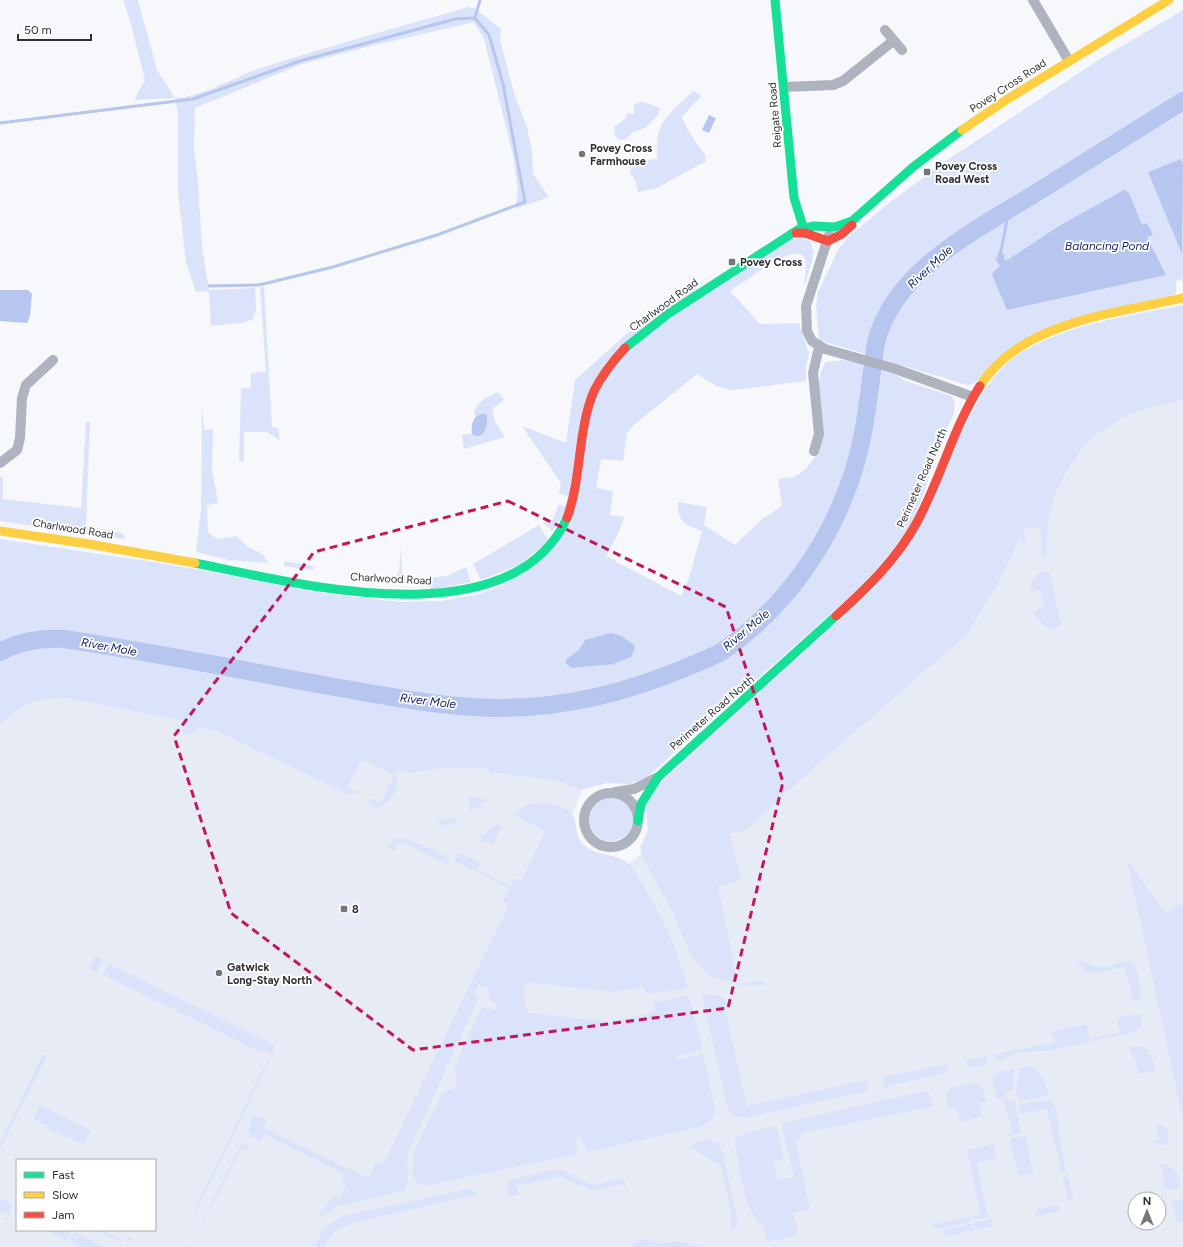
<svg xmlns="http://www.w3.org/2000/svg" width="1183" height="1247" font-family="Figtree,sans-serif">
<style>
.built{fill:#e7ebf5;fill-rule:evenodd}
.green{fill:#dbe3fa}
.water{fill:#b7c6ef}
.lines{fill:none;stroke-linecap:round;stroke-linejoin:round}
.stream{stroke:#b7c6ef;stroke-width:3}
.river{stroke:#b7c6ef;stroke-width:18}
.street{stroke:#afb3c0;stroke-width:10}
.fast{stroke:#16e098;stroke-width:9}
.slow{stroke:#ffcf43;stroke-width:9}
.jam{stroke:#f24e42;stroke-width:9}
.marked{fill:none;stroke:#c2185b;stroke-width:3;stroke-dasharray:8 5;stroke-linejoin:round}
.poi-dot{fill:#757679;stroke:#fff;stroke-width:1.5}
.labels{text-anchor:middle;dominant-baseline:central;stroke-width:3.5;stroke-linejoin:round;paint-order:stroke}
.street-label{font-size:11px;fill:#2f3033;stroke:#fff}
.poi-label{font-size:11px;font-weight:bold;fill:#2f3033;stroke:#fff;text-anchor:start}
.water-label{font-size:12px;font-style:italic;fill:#182567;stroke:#fff}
</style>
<rect width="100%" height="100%" fill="#f7f8fc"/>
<path class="built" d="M1183 315V1247H0V723L11 712 36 699 61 696 205 722 356 758 395 775 396 771 447 764 588 773 570 822 574 853 624 868 648 848ZM17 1160H155V1230H17ZM1135 1199H1159V1223H1135Z"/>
<path class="green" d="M123 0H138L157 70 175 98C205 96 233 77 261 68 329 46 399 27 468 7L474 8 501 29 500 40 514 93 527 127 532 152 533 174 549 197 515 209 518 190 513 155 484 39 474 22 375 45 302 64 195 108 194 147 198 182 202 247 209 290 255 288 256 310 253 319 242 323 211 326 209 291 196 292 186 263 178 192V115L175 98 134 100 145 80 129 17Z
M1183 10V286L1181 279 1176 281V294L1057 324 973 384 967 385 819 340 816 305 818 292 838 250 846 239 888 204 943 163 1100 59Z
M693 91 701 96 682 117C684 124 699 149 705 154L706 161 657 188 638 192 635 180 630 173 631 166 648 160 657 159C655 121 667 116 693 91Z
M641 101 660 108 658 115 645 128 633 132 626 139 620 140 615 136 614 127 625 119 627 113 634 114V105Z
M801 237 810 241 814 253 805 285C802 276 813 258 797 253L779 258 730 291 760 324 799 323 809 353 806 366V381L733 390 716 386 697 374 635 424 627 433 623 461 601 459 596 488 613 491 610 515 624 517 619 532 606 556 681 596 688 581 702 531C684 524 678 523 678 502L707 507 704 525 735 545 761 520 782 506 778 479C783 478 789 478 793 477 808 472 822 449 823 435 821 416 813 378 826 362L850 359 892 371 903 380 951 396C963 410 944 429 939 443 931 467 926 492 915 515 902 542 881 564 862 586L647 777 629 784 607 783 581 790 556 780 489 772V769C463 766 434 767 407 774L405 770 396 772 395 775 398 778C399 791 388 806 375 807L369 802 370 798 381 803 394 775 361 760 347 787 358 792 350 795 216 730 199 728 190 735 181 733 185 721 68 698C41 696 18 704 0 725V539L172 565 326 594 400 602 441 601 476 595 502 586 552 551 568 496 559 494 561 483 522 426 566 443 575 380 631 330 719 270 687 294 791 240Z
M260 287H264L272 427 278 428 280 441 267 432H244V461H239L241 388H251V373L266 372Z
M1183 305V400L1147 408 1123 417 1096 435 1080 451 1061 481 1054 496 1048 522 1046 557 1040 555 1042 542 1040 527 1024 529 1026 543 1019 540 997 585 967 634 810 771 746 830 730 834 741 880 718 886 738 984 763 981 764 985H738L726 980 711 977 703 970 692 957 671 909 642 856 640 848 648 830 646 808 650 793 876 587 981 396C990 382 1001 367 1015 357 1064 324 1126 317 1183 305Z
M498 392 504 400 493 408 494 420 505 437 464 449 462 435 472 434 478 437 483 434 486 414H480L475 417C472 403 488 397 498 392Z
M202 407 204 430 213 429 212 471 218 503 207 505 208 532 217 539 237 536 248 547 263 554 268 563 229 560 196 552 201 510Z
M86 422H90L86 526 121 533 124 535 125 539 0 521V477H3V499L81 508Z
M558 505 569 507 552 531 543 522 549 523 554 518Z
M539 525 549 541 519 565 481 580 473 564Z
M401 546 402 577H423L422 584 350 579 351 575 396 576 399 572Z
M284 561 313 566V570L284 566Z
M466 567 471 582 430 590 429 578 447 576Z
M1043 571 1050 573 1060 621V626L1055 628C1045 628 1037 621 1034 611L1040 610 1039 607 1044 606 1040 590 1047 587 1031 593C1029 582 1034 576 1043 571Z
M469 796 488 800 470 812Z
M589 819a22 22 0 1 1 44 0a22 22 0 1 1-44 0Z
M548 803 563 807 571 812C578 822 574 835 583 844 598 859 620 851 633 868L662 919 676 951 688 986 684 989 646 994 644 986 614 992 525 982 523 994 528 1013 612 1022 655 1012 653 1003 685 996 689 997 703 1049 677 1056 678 1060 703 1054 715 1109 713 1118 703 1126 587 1152 580 1137 574 1139 578 1148 577 1154 424 1186C421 1185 418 1184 416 1181 401 1165 435 1109 443 1092L454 1089 457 1082 454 1068 481 1009 485 1007 495 1010 497 1004 489 999 488 988 479 985 474 994 479 996 477 1000 408 1152C405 1164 412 1186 402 1191L338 1206 318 1218 333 1196 340 1198 347 1183 341 1180 344 1174 264 1134 260 1141 251 1136 248 1129 254 1115 267 1120 263 1128 368 1178 376 1161 383 1164 509 905 502 901 509 888 454 861 459 853 481 863 477 870 511 886 515 878 521 881 545 831 513 815 527 805Z
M458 818 457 821C453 825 443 827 438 823V820Z
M496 825 502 826 493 844 485 841 483 843 480 841 481 837Z
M401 838 439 851V856L451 854 446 864 402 842 398 844 394 851 388 848 394 839Z
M1127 860 1166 914 1180 903 1183 907V1119Z
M95 956 103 960 97 972 89 968Z
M1077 961C1087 960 1093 967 1102 967 1114 968 1122 959 1133 962L1136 967 1141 996 1137 1001 1133 1000 1125 967 1093 973V971L1084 973 1082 964 1077 965Z
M109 964 275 1045 272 1051 274 1052 273 1055 264 1051 263 1053 103 975Z
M710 994C720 995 726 998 729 1008L725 1009 747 1106 868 1080 867 1091 747 1117H735L729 1111 727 1105 702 995Z
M1138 1014 1142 1016V1025L1131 1033 1045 1051 1017 1052 1000 1061 997 1060 994 1055 1042 1044 1043 1046 1055 1043 1054 1036H1052L1051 1032 1086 1024 1090 1039 1120 1033 1117 1018Z
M1128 1047H1141L1148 1050 1157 1070 1138 1074 1136 1062Z
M43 1054 47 1056 0 1149V1144Z
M987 1056 986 1063C978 1069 970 1069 965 1061Z
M267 1060 269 1061 196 1212 194 1211Z
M949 1064 945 1073 883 1087 884 1077Z
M1026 1066C1041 1067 1045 1083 1050 1095L1019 1101 1016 1090 1019 1069Z
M1014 1068 1013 1090 1005 1092 1007 1101 1014 1100 1021 1133 1009 1136 1008 1134 1012 1133 1004 1098 997 1099 992 1079 997 1073Z
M974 1084 981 1085 984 1091 986 1102 979 1103 982 1116 960 1122 957 1108 948 1109 946 1095C950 1085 965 1085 974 1084Z
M922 1092C931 1092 931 1098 933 1106L803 1133 796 1144 810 1209 793 1213 798 1231 794 1236 768 1242 763 1227 753 1215 746 1201 735 1145 736 1137 746 1133 776 1126 784 1159 773 1162 778 1180 794 1177 782 1126 783 1123Z
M1052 1100 1056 1110 1060 1141 1066 1172 1062 1173 1047 1109 1021 1114 1019 1104Z
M40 1105 91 1130 84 1144 46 1128 47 1126 33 1119Z
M1157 1123 1169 1130 1167 1144C1163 1146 1156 1145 1152 1141L1160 1139 1156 1127H1158Z
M1025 1136 1033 1173 1018 1176 1010 1139Z
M707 1139 719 1144 723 1153 737 1219V1227L731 1230 732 1218 721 1166 692 1148 690 1150 688 1148 698 1142Z
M245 1144 249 1145 247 1150 241 1148 191 1247H190L240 1146Z
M993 1144 996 1159 977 1163 988 1217 973 1220 972 1217 980 1215 967 1150Z
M1160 1164C1171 1165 1177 1170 1180 1181L1178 1188 1169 1190 1165 1187Z
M559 1169 592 1185 623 1179 628 1188 620 1184 594 1190 579 1185 561 1176 517 1186 519 1194 510 1197 507 1184 509 1180Z
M1068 1177 1073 1199 1068 1200 1063 1178Z
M468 1189 475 1191 477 1198 473 1195 351 1223 333 1233 324 1247H315L323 1229 343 1216Z
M0 1197 12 1205 7 1220 4 1219 8 1216 7 1213 0 1211Z
M1183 1199V1222L1177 1223 1172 1201Z
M1058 1205 1059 1211 1035 1217V1214L1038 1213 1037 1209Z
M970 1217V1222L938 1229 931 1225Z
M989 1220H992L993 1226 976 1230 974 1223Z
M971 1224 973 1230 949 1236 940 1231Z
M46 1230H70L71 1231 66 1240Z
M95 1230H101L126 1242 128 1237 133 1239C125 1247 105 1235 95 1230Z
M74 1232 104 1247H81L69 1241Z
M646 1239 662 1244 677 1241 703 1247H631L640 1240Z"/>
<path class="water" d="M709 115 716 118 709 133 702 130Z
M1181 159 1183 165 1182 254 1148 172Z
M1124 190 1129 193 1142 225 1147 223 1153 235 1147 237 1166 275 1007 310 992 275 994 271 1000 266 996 260 1002 242H1004L1002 254H1004V258L1006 261 1059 226Z
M0 290H28L32 294 30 316 27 323 0 321Z
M480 414H486C490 422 484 443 472 434 471 427 472 418 480 414Z
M611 633 621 636 633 644 635 648 631 657 613 664 571 668 565 662 567 659 579 650 585 640Z"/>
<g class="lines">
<path class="stream" d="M475 18 480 0
M0 123 193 99 300 61 455 19 475 18
M1002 246 1009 210
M209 286 259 285 333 267 437 235 525 202 503 84 489 35 475 18"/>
<path class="river" d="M0 652C20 641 41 638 64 639 152 652 241 670 329 686 376 694 425 704 473 707 547 712 616 697 685 668 699 662 715 657 727 648 783 608 826 549 849 484 866 439 869 389 876 342 896 266 983 227 1044 188 1091 159 1137 130 1183 101"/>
<path class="street" d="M1033 0 1069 61
M885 30 902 50
M784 87 833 85 843 81 893 41
M829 235 806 306 807 331 812 341 825 349 893 368 973 397
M814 451 819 434 813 373 819 347
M0 463 17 450 20 438 22 398 26 385 53 360
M615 792 634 789 656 778
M584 820a27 27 0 1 1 54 0a27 27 0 1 1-54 0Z"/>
<path class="fast" d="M775 0 794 198 805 233
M625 348 668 314 799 229 814 226 835 227 852 221 913 167 962 130
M195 563C295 583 511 641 567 518
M638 821 641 804 658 777 836 616"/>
<path class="slow" d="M962 130 1006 100 1169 0
M980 386C1020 322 1116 313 1183 298
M0 531 89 544 195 563"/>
<path class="jam" d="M796 233H805L828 241 842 234 852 225
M567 518C582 478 577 431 594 391 602 375 612 362 625 348
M836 616C867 588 897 559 917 522 941 478 953 428 980 386"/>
</g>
<path class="marked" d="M508 501 726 607 783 782 728 1008 413 1050 231 913 174 736 314 552Z"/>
<g class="poi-dot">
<circle cx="582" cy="154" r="4"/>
<rect x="923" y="168" width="8" height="8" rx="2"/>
<rect x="728" y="258" width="8" height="8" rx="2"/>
<rect x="340" y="905" width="8" height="8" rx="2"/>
<circle cx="219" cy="973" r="4"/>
</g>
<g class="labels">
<g class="street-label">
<text transform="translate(1008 86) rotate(-33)">Povey Cross Road</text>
<text transform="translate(775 115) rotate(-95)">Reigate Road</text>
<text transform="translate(664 305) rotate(-36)">Charlwood Road</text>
<text transform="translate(922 478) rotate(-66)">Perimeter Road North</text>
<text transform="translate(73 529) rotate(9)">Charlwood Road</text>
<text transform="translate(391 579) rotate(3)">Charlwood Road</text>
<text transform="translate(712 713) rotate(-41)">Perimeter Road North</text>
</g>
<g class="poi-label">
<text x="590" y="148">Povey Cross<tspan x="590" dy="13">Farmhouse</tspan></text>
<text x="935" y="166">Povey Cross<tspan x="935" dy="13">Road West</tspan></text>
<text x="740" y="262">Povey Cross</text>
<text x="352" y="909">8</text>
<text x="227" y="967">Gatwick<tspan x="227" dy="13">Long-Stay North</tspan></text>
</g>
<g class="water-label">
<text x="1107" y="246">Balancing Pond</text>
<text transform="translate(930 267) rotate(-43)">River Mole</text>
<text transform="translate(746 630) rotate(-40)">River Mole</text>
<text transform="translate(109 647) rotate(10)">River Mole</text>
<text transform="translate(428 701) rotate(7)">River Mole</text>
</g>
</g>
<rect x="16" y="1159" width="140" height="72" fill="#ffffff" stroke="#acacad"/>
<rect x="24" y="1172" width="20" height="6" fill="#16e098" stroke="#acacad"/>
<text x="52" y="1179" font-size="12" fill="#2f3033">Fast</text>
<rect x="24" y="1192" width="20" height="6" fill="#ffcf43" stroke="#acacad"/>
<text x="52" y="1199" font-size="12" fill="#2f3033">Slow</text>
<rect x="24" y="1212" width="20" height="6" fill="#f24e42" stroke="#acacad"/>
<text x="52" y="1219" font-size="12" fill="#2f3033">Jam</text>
<g transform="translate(1147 1211)"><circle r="19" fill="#ffffff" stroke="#acacad"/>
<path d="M0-3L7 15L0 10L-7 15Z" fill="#757679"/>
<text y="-6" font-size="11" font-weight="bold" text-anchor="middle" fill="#2f3033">N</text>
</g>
<path d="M18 34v6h73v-6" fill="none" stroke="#2f3033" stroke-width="2"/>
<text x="24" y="34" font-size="12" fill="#2f3033" stroke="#ffffff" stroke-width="3" paint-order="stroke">50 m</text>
</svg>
